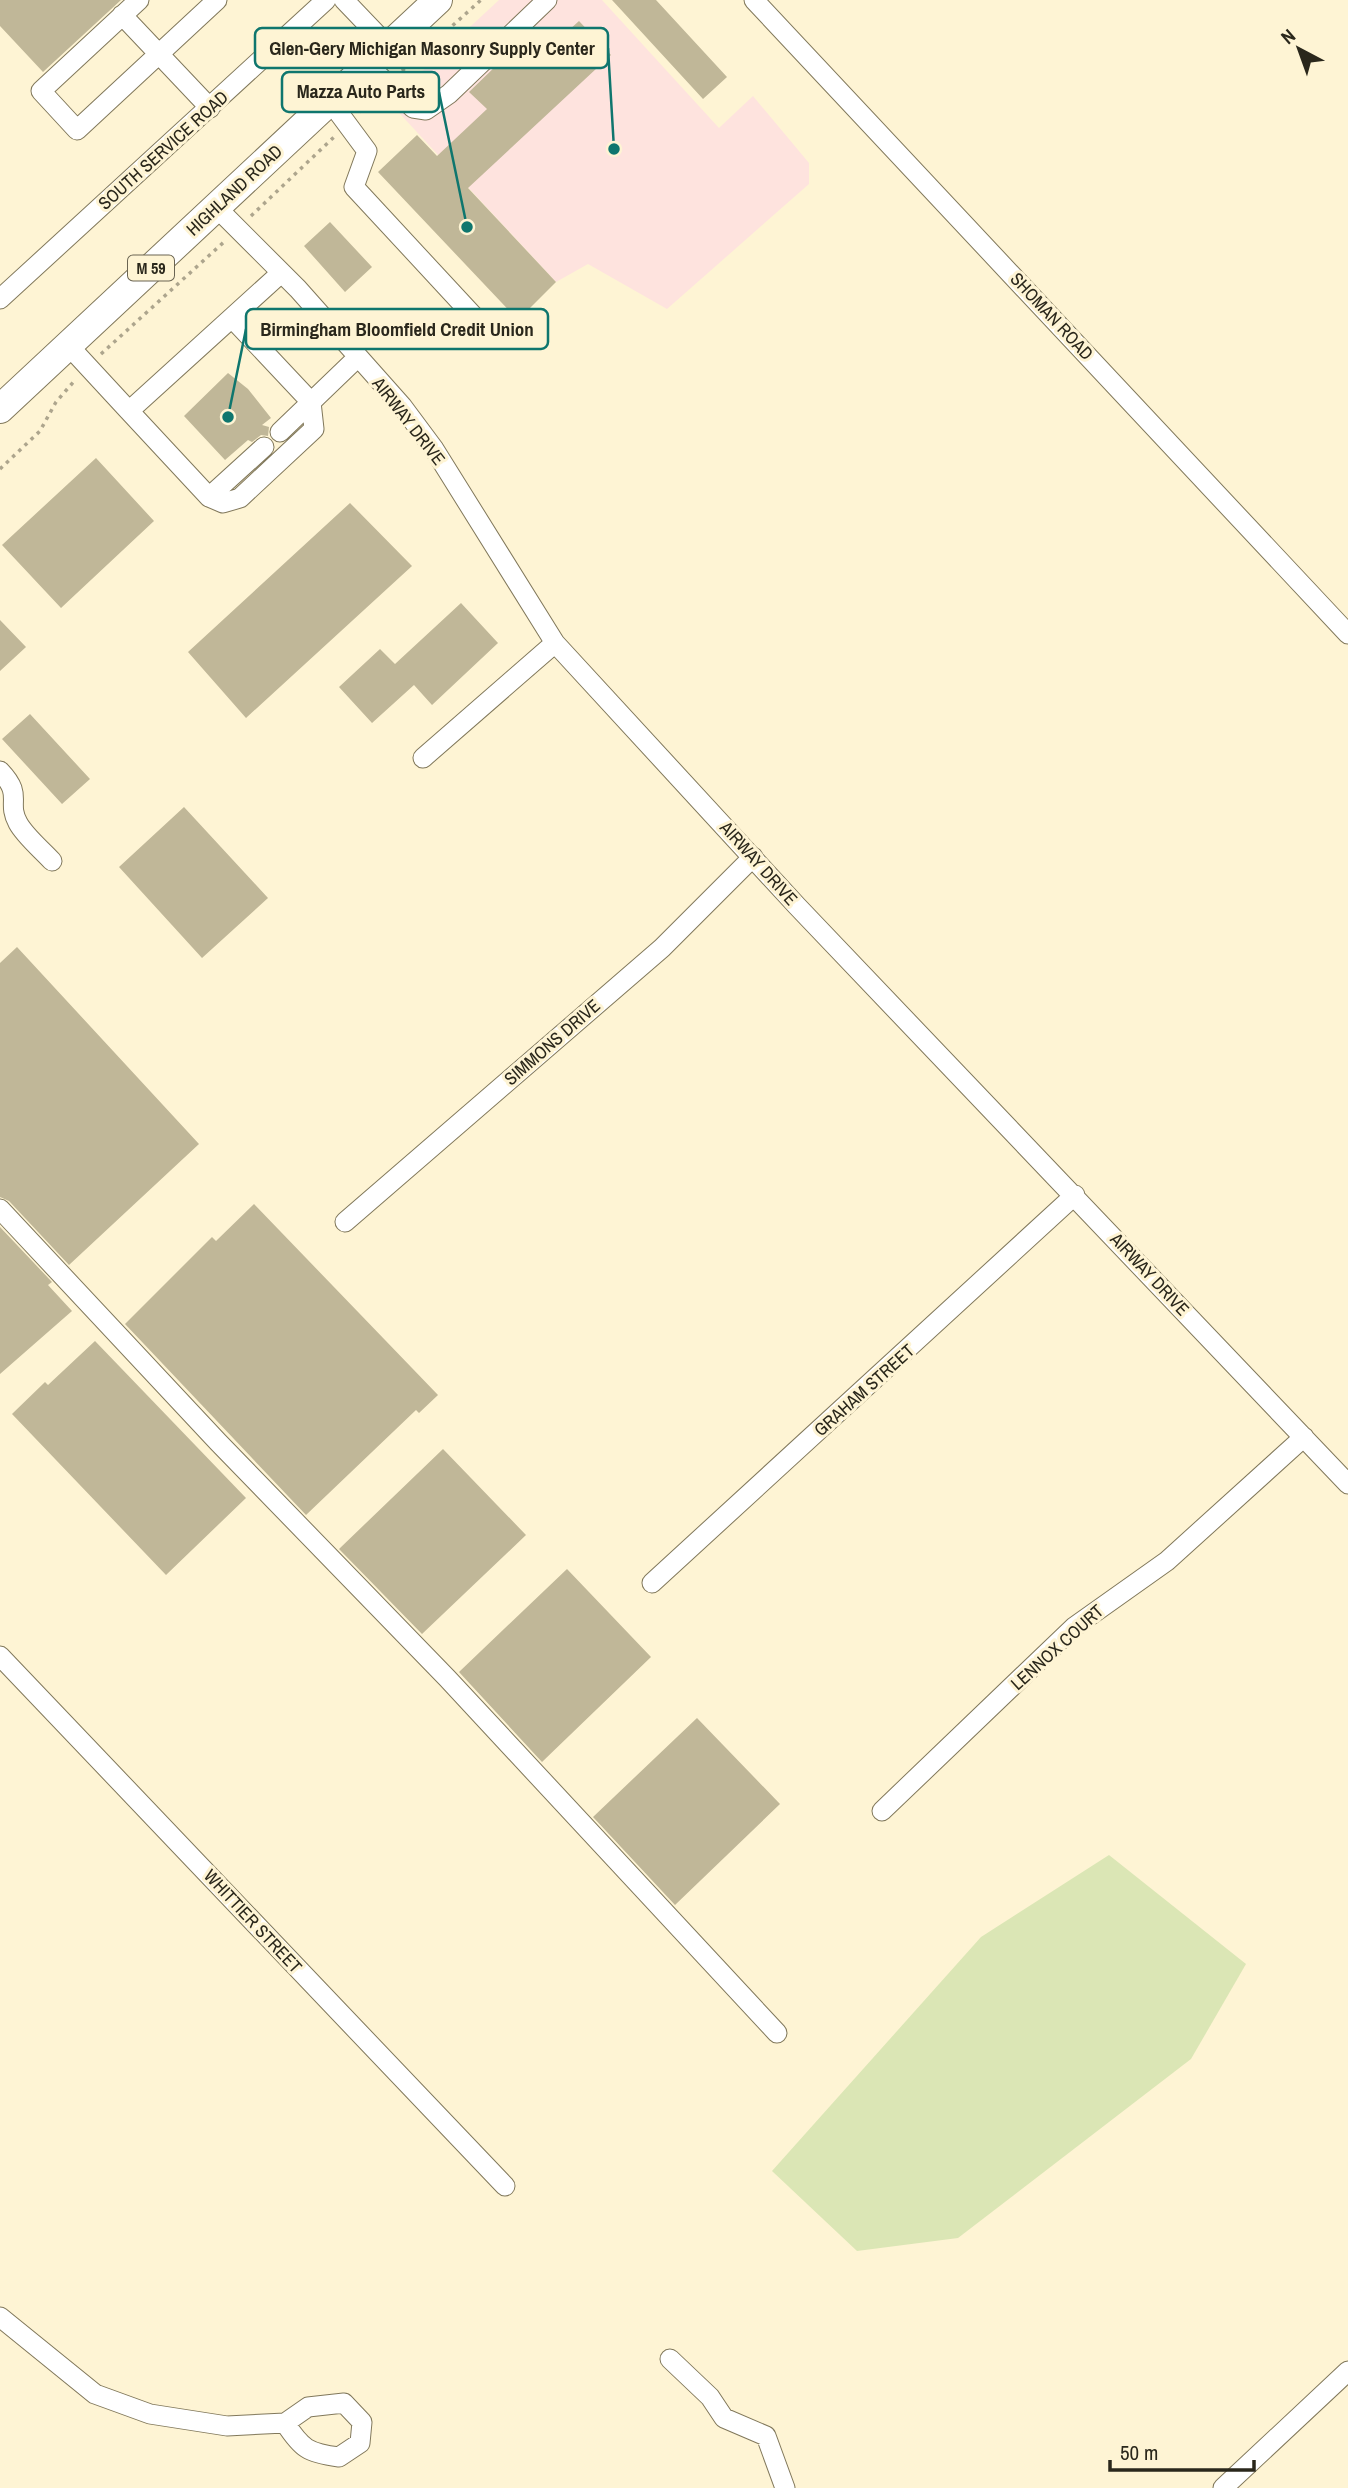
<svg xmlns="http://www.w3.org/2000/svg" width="1348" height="2488" font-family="'Archivo Narrow',sans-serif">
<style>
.commercial{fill:#fee3de}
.green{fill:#dbe6b5}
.building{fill:#c0b798}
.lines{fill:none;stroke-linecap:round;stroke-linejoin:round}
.minor-casing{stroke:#81785b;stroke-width:21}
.highway-casing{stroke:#81785b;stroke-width:30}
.path{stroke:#ada58d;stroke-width:3.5;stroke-dasharray:3.5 5;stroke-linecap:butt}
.minor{stroke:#fff;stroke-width:19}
.highway{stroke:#fff;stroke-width:28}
.labels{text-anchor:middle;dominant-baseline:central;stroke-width:6;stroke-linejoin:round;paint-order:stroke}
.shield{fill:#fef4d4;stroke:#6a6452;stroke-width:2}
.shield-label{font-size:16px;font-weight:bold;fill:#2a271b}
.street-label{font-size:18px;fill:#2a271b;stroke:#fef4d4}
.leader{fill:none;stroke:#0f766e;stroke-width:2.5}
.callout-dot{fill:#0f766e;stroke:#fef4d4;stroke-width:2.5}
.callout{fill:#fef4d4;stroke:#0f766e;stroke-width:2.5}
.callout-label{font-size:19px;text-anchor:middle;font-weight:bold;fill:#2a271b}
</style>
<rect width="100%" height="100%" fill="#fef4d4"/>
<path class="commercial" d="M499 0H602L719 128 753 96 809 163V184L667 309 588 264 556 282 389 102Z"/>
<path class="green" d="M1109 1855 1246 1964 1191 2059 958 2238 857 2251 772 2171 981 1937Z"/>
<path class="building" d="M0 0H121L43 72 0 26Z
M612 0H656L727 77 703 99Z
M579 21 611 55 468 188 556 282 518 320 378 172 417 135 437 156 487 109 469 92 531 32 548 49Z
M330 222 372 267 345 292 304 246Z
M228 373 248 389 271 418 262 425 269 427 268 436 261 435 252 442 248 440 225 460 184 416Z
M96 458 154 521 61 608 2 545Z
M350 503 412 566 246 718 188 652Z
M461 603 498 643 432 705 414 685 372 723 339 687 380 649 395 664Z
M0 620 26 647 0 671Z
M30 714 90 779 62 804 2 739Z
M184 807 268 898 202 958 119 867Z
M17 947 199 1144 69 1265 9 1201 0 1197V963Z
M254 1204 438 1395 419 1413 416 1410 306 1515 125 1324 212 1237 216 1241Z
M0 1227 52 1282 48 1285 72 1311 0 1374Z
M95 1341 246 1498 166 1575 12 1414 45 1382 48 1385Z
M443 1449 526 1535 422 1634 339 1549Z
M567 1569 651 1657 542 1762 459 1672Z
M697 1718 780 1804 675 1905 593 1817Z"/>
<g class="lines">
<g class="minor-casing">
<path id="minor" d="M139 0 41 91 77 130 217 0
M344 0 388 46
M754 0 1348 634
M122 15 210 108
M368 65 413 108 426 110 449 94 547 0
M330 101 367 151 354 187 480 323
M216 207 298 289 402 406 434 449 555 643 797 906 1348 1484
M0 299 326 0
M68 345 129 411 281 273
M129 411 209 497 223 503 240 498 314 429 311 402 232 318
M280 432 358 357
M209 497 264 447
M423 758 555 643
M0 771C24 796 6 801 18 823 25 836 41 849 52 861
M0 1209 218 1442 447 1678 777 2033
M345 1222 662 948 753 857
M652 1583 1075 1195
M0 1656 505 2186
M882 1811 1074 1627 1167 1561 1304 1437
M0 2317 95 2394 150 2414 227 2426 285 2423 308 2407 344 2403 362 2422 360 2443 339 2457C308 2453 302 2449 285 2423
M670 2359 710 2397 724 2418 766 2436 785 2488
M1223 2488 1348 2371"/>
</g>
<g class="highway-casing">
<path id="highway" d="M0 409 438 0"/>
</g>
<path class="path" d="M402 71 481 0
M359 112 377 96
M251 216 334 137
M101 354 225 241
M0 469 40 431 56 402 76 379"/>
<use href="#minor" class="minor"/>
<use href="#highway" class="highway"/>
</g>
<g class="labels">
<rect class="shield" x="128" y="255.5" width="46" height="25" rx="5"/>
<g class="shield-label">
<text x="151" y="268">M 59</text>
</g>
<g class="street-label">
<text transform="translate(163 150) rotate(-42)">SOUTH SERVICE ROAD</text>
<text transform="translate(234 190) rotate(-43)">HIGHLAND ROAD</text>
<text transform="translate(1052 316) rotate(47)">SHOMAN ROAD</text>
<text transform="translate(409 421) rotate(52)">AIRWAY DRIVE</text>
<text transform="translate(759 863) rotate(48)">AIRWAY DRIVE</text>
<text transform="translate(552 1042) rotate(-41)">SIMMONS DRIVE</text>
<text transform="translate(1150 1274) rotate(47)">AIRWAY DRIVE</text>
<text transform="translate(864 1390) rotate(-42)">GRAHAM STREET</text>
<text transform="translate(1057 1647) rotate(-42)">LENNOX COURT</text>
<text transform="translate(253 1921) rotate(47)">WHITTIER STREET</text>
</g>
</g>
<path class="leader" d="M614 149L608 48M467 227L439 92M228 417L246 329"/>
<g class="callout-dot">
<circle cx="614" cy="149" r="7"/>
<circle cx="467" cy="227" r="7"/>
<circle cx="228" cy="417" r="7"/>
</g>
<g class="callout">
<rect x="255" y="28" width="353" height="40" rx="7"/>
<rect x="282" y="72" width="157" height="40" rx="7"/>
<rect x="246" y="309" width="302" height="40" rx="7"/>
</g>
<g class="callout-label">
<text x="432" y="55">Glen-Gery Michigan Masonry Supply Center</text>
<text x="361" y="98">Mazza Auto Parts</text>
<text x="397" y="336">Birmingham Bloomfield Credit Union</text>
</g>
<g transform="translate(1299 49) rotate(319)" stroke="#fef4d4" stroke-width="5" paint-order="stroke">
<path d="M0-5L12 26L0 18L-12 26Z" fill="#2a271b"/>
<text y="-10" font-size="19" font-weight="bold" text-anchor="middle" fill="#2a271b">N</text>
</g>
<path d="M1110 2460v10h144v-10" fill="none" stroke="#2a271b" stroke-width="3.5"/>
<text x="1120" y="2460" font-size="21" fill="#2a271b" stroke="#fef4d4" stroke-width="5" paint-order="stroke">50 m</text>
</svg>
